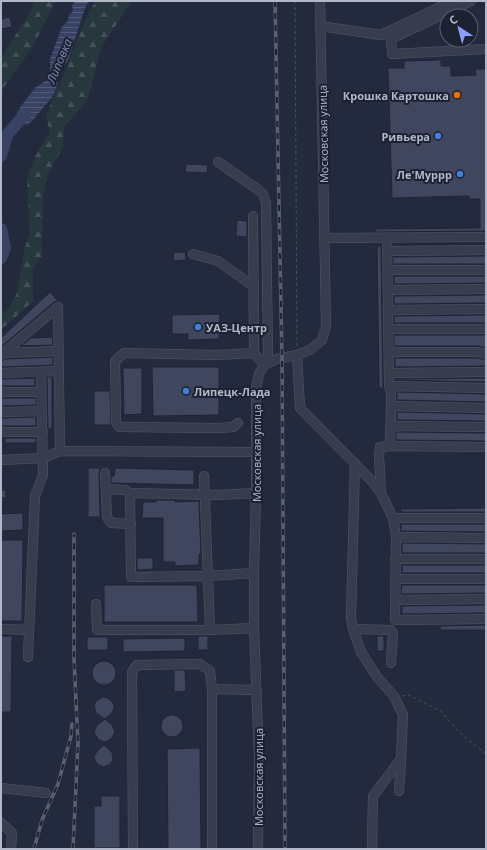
<svg xmlns="http://www.w3.org/2000/svg" width="487" height="850" font-family="'Open Sans',sans-serif">
<style>
.forest{fill:url(#forest-firs)}
.water{fill:url(#water-rules)}
.lines{fill:none;stroke-linecap:round;stroke-linejoin:round}
.river{stroke:#374264;stroke-width:12}
.building{fill:#40465d;stroke:#1f2434}
.minor-casing{stroke:#535868;stroke-width:10}
.path{stroke:#43545b;stroke-width:1;stroke-dasharray:3 3;stroke-linecap:butt}
.minor{stroke:#373d4d;stroke-width:9}
.rail-casing{stroke:#596074;stroke-width:3.5}
.rail{stroke:#1d2232;stroke-width:2;stroke-dasharray:6;stroke-linecap:butt}
.food-dot{fill:#e8710a;stroke:#1d2232;stroke-width:1.5}
.shop-dot{fill:#3f7fe0;stroke:#1d2232;stroke-width:1.5}
.labels{text-anchor:middle;dominant-baseline:central;stroke-width:4;stroke-linejoin:round;paint-order:stroke}
.poi-label{font-size:11px;font-weight:bold;fill:#b3b8c8;stroke:#1d2232;text-anchor:end}
.street-label{font-size:11px;fill:#b3b8c8;stroke:#1d2232}
.water-label{font-size:12px;font-style:italic;fill:#7b88b0;stroke:#1d2232}
</style>
<defs>
<pattern id="forest-firs" width="22" height="20" patternUnits="userSpaceOnUse"><rect width="22" height="20" fill="#26373e"/><path d="M5 1l3.5 6h-7zM16 11l3.5 6h-7z" fill="#435258"/></pattern>
<pattern id="water-rules" width="6" height="5" patternUnits="userSpaceOnUse"><rect width="6" height="5" fill="#374264"/><path d="M0 2.5h6" fill="none" stroke="#525b79"/></pattern>
</defs>
<rect width="100%" height="100%" fill="#242a3d"/>
<path class="forest" d="M34 1H56L32 48 1 91V58L29 14Z
M96 1H132L102 46 87 101 64 127 63 147 48 173 43 198 42 256 33 269V301L1 330V315L8 309 17 293 24 250 30 233 27 178 35 157 50 132 46 117 53 98 66 71 73 50 89 12Z"/>
<path class="water" d="M76 1H89L86 6 81 20 68 61 60 69 56 89 52 97 33 120 28 124 14 126 13 121 21 106 31 93 36 87 47 80 50 73V59L62 27 68 21 69 15 73 11 72 5Z"/>
<g class="lines">
<path class="river" d="M1 156 7 135 25 114
M1 229 5 248 1 258"/>
</g>
<path class="building" d="M10 17 12 27 1 29V19Z
M441 60V66H451V76L476 75 475 69H486V231L375 232V229L480 228V199H469V196L392 198 388 68H404V61Z
M186 164 208 165 207 173 185 172Z
M237 220 247 221V237L236 236Z
M486 243V244L393 245V244Z
M377 246H381L383 388H379Z
M185 252 186 260 174 261 173 253Z
M486 256V264H393V257Z
M394 276H486V283L394 284Z
M50 292 58 301 54 302 1 347V338Z
M486 295V303L394 304V296Z
M220 314 219 339 188 340V334H172V315Z
M486 315V323H394V316Z
M394 335H486V348L478 346H394Z
M52 337 53 345 21 346 31 338Z
M53 357V365L1 367V361L6 359Z
M395 358H477L486 360V366L395 367Z
M152 367H219V415L153 416Z
M123 368H142V414L124 415Z
M47 377H52V429H48Z
M35 378V386H1V379Z
M486 378V382L395 380V379Z
M94 391H110L111 425H94Z
M397 392 486 394V402L397 400Z
M1 398H36V405L1 406Z
M397 412 486 414V421L397 420Z
M36 417V426H1V418Z
M396 432 486 433V441L396 440Z
M5 438H36V443H5Z
M88 468H100L99 473 100 517H88Z
M115 468 194 470V485L111 483V476H114Z
M1 490H6V498H1Z
M156 500H175V502L199 501 201 555 199 554V565L175 566V562H163V518H142L143 502H156Z
M486 508V512H401V509Z
M23 513V530L1 531V514Z
M401 524H486V532L401 531Z
M1 540H23L22 621H1Z
M402 543 486 544V553H402Z
M137 558H153V569L137 570Z
M402 565H486V573H402Z
M104 585H197L198 622H104Z
M402 585H486V593L401 594Z
M486 605V613L402 614V606Z
M486 625V630H440V626Z
M1 636H12L11 712H1Z
M198 636H208V650H198Z
M377 636H384V651H377Z
M87 637H108V650H87Z
M185 638V651L123 652V639Z
M92 673a12 12 0 1 1 24 0a12 12 0 1 1-24 0Z
M174 670H185L186 691 174 692Z
M103 697 108 698 114 704V708L112 713 105 719 96 713 94 706 96 701Z
M161 726a11 11 0 1 1 22 0a11 11 0 1 1-22 0Z
M105 719 112 725 115 732 111 739 105 742 99 740 94 733 97 725Z
M104 745 112 752 113 760 109 765 103 767 97 764 94 757 97 751Z
M200 748 201 849H168L167 749Z
M101 796H120V848H94V806H101Z"/>
<g class="lines">
<g class="minor-casing">
<path id="minor" d="M471 1 391 39 392 54 486 49
M320 26 381 35 453 1
M218 162 256 188 263 194 266 203 268 356 264 365 254 353 217 355 124 353 115 361 116 422 119 427 219 428 233 427 238 423
M253 216 254 353
M325 238 486 237
M387 238 389 386 391 392V406L486 408
M388 251 486 250
M193 254 218 261 253 286
M388 270H486
M388 290 486 289
M388 310 486 309
M388 329H486
M389 352H478L486 354
M3 353 59 351
M1 355 58 307 60 451
M297 355 300 408 370 479 381 493 393 518 396 537 395 620 486 619
M1 373 59 371
M389 373 486 372
M389 386 486 388
M1 392H41
M1 412 42 411
M390 426 486 427
M1 432H43
M390 446 391 406
M1 460 44 458 60 451 256 452
M355 463 351 618 353 629 361 652 377 677 394 696 403 715 401 759 373 796 372 849
M105 473 107 517 111 523 131 524
M204 476 210 630
M106 489 125 490 130 493 217 495 256 493
M130 493 131 577 208 576 254 573
M381 493 379 456 380 447 390 446 486 447
M393 518H486
M396 537 486 538
M395 559H486
M395 579H486
M395 600 486 599
M96 604 97 630H210L254 628
M1 629 29 630
M353 629 391 630 393 633 391 663
M28 657 35 496 43 475 41 372
M212 689 257 690
M1 788 46 793
M399 791 401 759
M1 823 12 833 11 849
M133 849 132 672 137 665 200 664 210 671 212 689V849
M258 849 259 759 254 628V573L256 493V388L259 374 264 365 277 359 297 355 310 350 322 340 326 326 320 1"/>
</g>
<path class="path" d="M295 1 297 346
M402 696 409 695 441 711 459 732 486 754"/>
<use href="#minor" class="minor"/>
<g class="rail-casing">
<path id="rail" d="M275 1 282 358 285 849
M34 849 42 820 58 784 71 736 72 724
M73 849 78 743 74 659V534"/>
</g>
<use href="#rail" class="rail"/>
</g>
<circle class="food-dot" cx="457" cy="95" r="4"/>
<g class="shop-dot">
<circle cx="438" cy="136" r="4"/>
<circle cx="460" cy="174" r="4"/>
<circle cx="198" cy="327" r="4"/>
<circle cx="186" cy="391" r="4"/>
</g>
<g class="labels">
<g class="poi-label">
<text x="449" y="95">Крошка Картошка</text>
<text x="430" y="136">Ривьера</text>
<text x="452" y="174">Ле'Муррр</text>
<text x="206" y="327" text-anchor="start">УАЗ-Центр</text>
<text x="194" y="391" text-anchor="start">Липецк-Лада</text>
</g>
<g class="street-label">
<text transform="translate(323 134) rotate(-91)">Московская улица</text>
<text transform="translate(256 453) rotate(-90)">Московская улица</text>
<text transform="translate(258 777) rotate(-90)">Московская улица</text>
</g>
<g class="water-label">
<text transform="translate(59 61) rotate(-67)">Липовка</text>
</g>
</g>
<rect width="487" height="850" fill="none" stroke="#b3b8c8" stroke-width="4"/>
<g transform="translate(459 28) rotate(324)"><circle r="19" fill="#1d2232" stroke="#595e6e"/>
<path d="M0-3L7 15L0 10L-7 15Z" fill="#89a0f8"/>
<text y="-6" font-size="11" font-weight="bold" text-anchor="middle" fill="#b3b8c8">С</text>
</g>
</svg>
